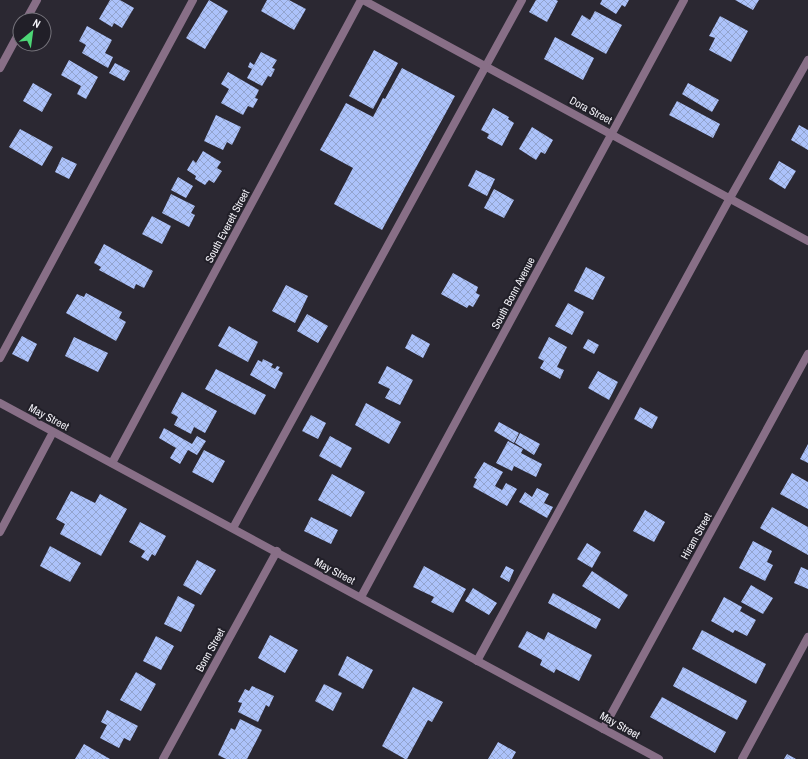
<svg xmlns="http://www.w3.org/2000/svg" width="808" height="759" font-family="'Archivo Narrow',sans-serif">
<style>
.building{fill:url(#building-cross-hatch)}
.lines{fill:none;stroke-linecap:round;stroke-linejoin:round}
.service{stroke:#886f87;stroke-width:8}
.minor{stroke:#886f87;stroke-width:8}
.tertiary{stroke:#886f87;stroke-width:8}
.labels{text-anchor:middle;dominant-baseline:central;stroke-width:4;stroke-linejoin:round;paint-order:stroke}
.street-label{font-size:11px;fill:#f3f2f8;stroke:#211f28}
</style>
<defs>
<pattern id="building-cross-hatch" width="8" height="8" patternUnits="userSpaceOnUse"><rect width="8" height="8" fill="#acc2fa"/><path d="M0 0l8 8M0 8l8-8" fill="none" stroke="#93a4ce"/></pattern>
</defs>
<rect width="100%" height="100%" fill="#2b2832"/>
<path class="building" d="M110 0H120L134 8 122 28 114 23 112 27 99 19Z
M209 0 228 11 205 49 186 38Z
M267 0H289L306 9 294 30 261 11Z
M536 0H556L558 1 547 22 529 12Z
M602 0H629L625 7 622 5 616 14 600 4Z
M735 0H759L753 10Z
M595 11 622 25 606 54 571 35 582 15 590 20Z
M720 16 748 31 731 62 709 50 715 38 709 36Z
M87 26 112 40 105 53 113 57 108 68 82 53 86 45 79 41Z
M555 37 594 58 583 80 544 59Z
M374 50 398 63 373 109 349 96Z
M261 52 277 60 272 68 275 69 271 77 268 76 262 86 247 78 252 69 248 67 250 62 254 65Z
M69 60 98 77 86 99 77 94 81 86 61 75Z
M115 63 130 71 124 81 109 73Z
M402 68 455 96 382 230 334 204 353 168 320 150 346 103 373 117 383 98 385 99Z
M228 72 259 90 255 98 258 99 253 108 248 106 243 115 221 103 229 89 221 84Z
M33 83 52 94 42 112 23 101Z
M688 83 719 100 712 112 682 94Z
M677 101 720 124 713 138 669 115Z
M493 108 509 117 508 119 514 123 502 146 487 138 489 134 481 130Z
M216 115 241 127 232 145 227 142 223 150 204 141Z
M799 125 808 130V150L791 140Z
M532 127 553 140 545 154 541 152 536 160 519 149Z
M20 129 53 147 42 166 9 147Z
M203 151 221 162 217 168 222 171 214 183 209 180 205 185 195 179 196 176 187 170 193 160 196 163Z
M62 157 77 164 69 179 55 172Z
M779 161 796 171 785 189 769 179Z
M476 170 495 179 487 196 468 186Z
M178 177 193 186 186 198 171 190Z
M494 189 514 200 504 218 484 208Z
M171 194 195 206 191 213 195 215 189 227 162 213Z
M152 216 171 226 162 244 142 234Z
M104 244 153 271 144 288 136 284 134 289 99 270 101 267 94 263Z
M586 267 605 277 593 300 574 291Z
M453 273 478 287 476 293 480 295 473 307 469 305 467 308 441 294Z
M286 285 308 296 295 323 272 311Z
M86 293 122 312 119 318 126 322 116 341 66 313 77 294 84 297Z
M568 303 584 312 572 335 555 326Z
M307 314 328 326 318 343 297 331Z
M229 326 258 342 248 362 218 346Z
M412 334 430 344 423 358 405 348Z
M22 336 37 344 28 362 12 354Z
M74 337 108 353 98 372 65 356Z
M549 337 567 347 557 367 564 370 560 379 540 368 544 361 538 358Z
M588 339 599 345 594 354 583 348Z
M263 359 273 364 271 367 275 369 277 366 280 367 278 370 283 373 275 389 250 375 258 360 262 362Z
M387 366 413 380 400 405 385 398 390 389 378 383Z
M216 369 266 395 255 415 205 389Z
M598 371 618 382 609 400 588 388Z
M182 392 217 411 205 433 194 427 191 434 174 425 178 417 171 413Z
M366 403 401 422 389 444 355 425Z
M640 407 658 417 652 429 634 419Z
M311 415 326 423 318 439 302 431Z
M499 422 519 433 514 443 494 431Z
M164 428 192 444 197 436 206 441 197 455 188 450 180 464 170 458 176 448 159 438Z
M520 433 540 444 534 455 515 443Z
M330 436 352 448 341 468 319 456Z
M508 441 523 449 521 453 542 464 536 477 514 466 512 471 496 463Z
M808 444V463L800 459Z
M204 450 225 461 213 483 192 472Z
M484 462 503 472 495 486 502 490 506 483 517 489 507 506 473 487 477 479 474 478Z
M792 473 808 482V509L780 494Z
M332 474 365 492 351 517 318 500Z
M537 488 549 494 544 503 553 507 547 518 519 502 525 492 532 497Z
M71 491 95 503 100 494 127 509 101 556 60 534 65 524 56 519Z
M772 507 808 527V555L760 528Z
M645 510 665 522 654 542 633 531Z
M311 517 338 530 331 544 304 531Z
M140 522 166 536 155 556 152 554 148 561 141 557 145 551 129 542Z
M753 541 772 551 767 562 773 565 765 581 739 568Z
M587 543 601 552 592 568 577 559Z
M50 546 81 563 70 582 40 566Z
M197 560 216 570 201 595 183 585Z
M424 566 466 589 453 613 431 602 434 597 413 587Z
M506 566 514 570 509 582 500 577Z
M801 567 808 570V589L794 583Z
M592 571 628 595 619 609 582 586Z
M751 585 773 598 763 614 741 602Z
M473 588 497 603 489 615 465 601Z
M553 593 601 619 596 629 548 603Z
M178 596 195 605 181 632 164 624Z
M724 597 742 607 740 611 756 620 747 636 735 630 733 633 711 621Z
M702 630 766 664 756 684 692 649Z
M527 631 544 640 548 632 592 655 579 681 556 669 554 673 540 665 542 660 518 647Z
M270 635 298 650 285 673 258 658Z
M156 636 174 646 161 670 143 661Z
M347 656 373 670 363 689 338 675Z
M683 667 747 701 737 720 673 686Z
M136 672 156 684 141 711 120 700Z
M324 684 342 693 333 711 315 701Z
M252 686 274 696 269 707 266 705 258 722 238 712 242 703 238 702 245 689 249 691Z
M413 687 443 702 432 722 428 720 407 759H405L382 746Z
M662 697 726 732 715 753 650 717Z
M107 710 138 726 130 741 124 738 119 748 100 738 107 725 101 722Z
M240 719 262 730 247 759H226L218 755 231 728 235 730Z
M498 742 516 752 512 759H488Z
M84 744 110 759H75Z
M787 754 796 759H784Z"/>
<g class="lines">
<path class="service" d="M0 358 193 0
M233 528 522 0
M477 661 730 198 808 60
M742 759 808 637"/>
<path class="minor" d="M363 0 808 241
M26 20 37 0
M0 68 20 31
M112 463 361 0
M0 532 53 432
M361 597 684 0
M603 729 808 354
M163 759 277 551"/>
<path class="tertiary" d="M0 403 659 759"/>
</g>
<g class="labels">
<g class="street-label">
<text transform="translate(591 110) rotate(28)">Dora Street</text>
<text transform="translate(227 226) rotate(-62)">South Everett Street</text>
<text transform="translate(513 293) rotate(-62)">South Bonn Avenue</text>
<text transform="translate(49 417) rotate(28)">May Street</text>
<text transform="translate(696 536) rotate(-61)">Hiram Street</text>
<text transform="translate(335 571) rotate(28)">May Street</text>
<text transform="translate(210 650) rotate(-61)">Bonn Street</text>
<text transform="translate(620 725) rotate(29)">May Street</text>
</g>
</g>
<g transform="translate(32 32) rotate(29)"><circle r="19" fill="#211f28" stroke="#75737b"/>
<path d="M0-3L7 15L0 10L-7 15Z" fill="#4dd676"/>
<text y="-6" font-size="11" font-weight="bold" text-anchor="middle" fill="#f3f2f8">N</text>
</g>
</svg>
